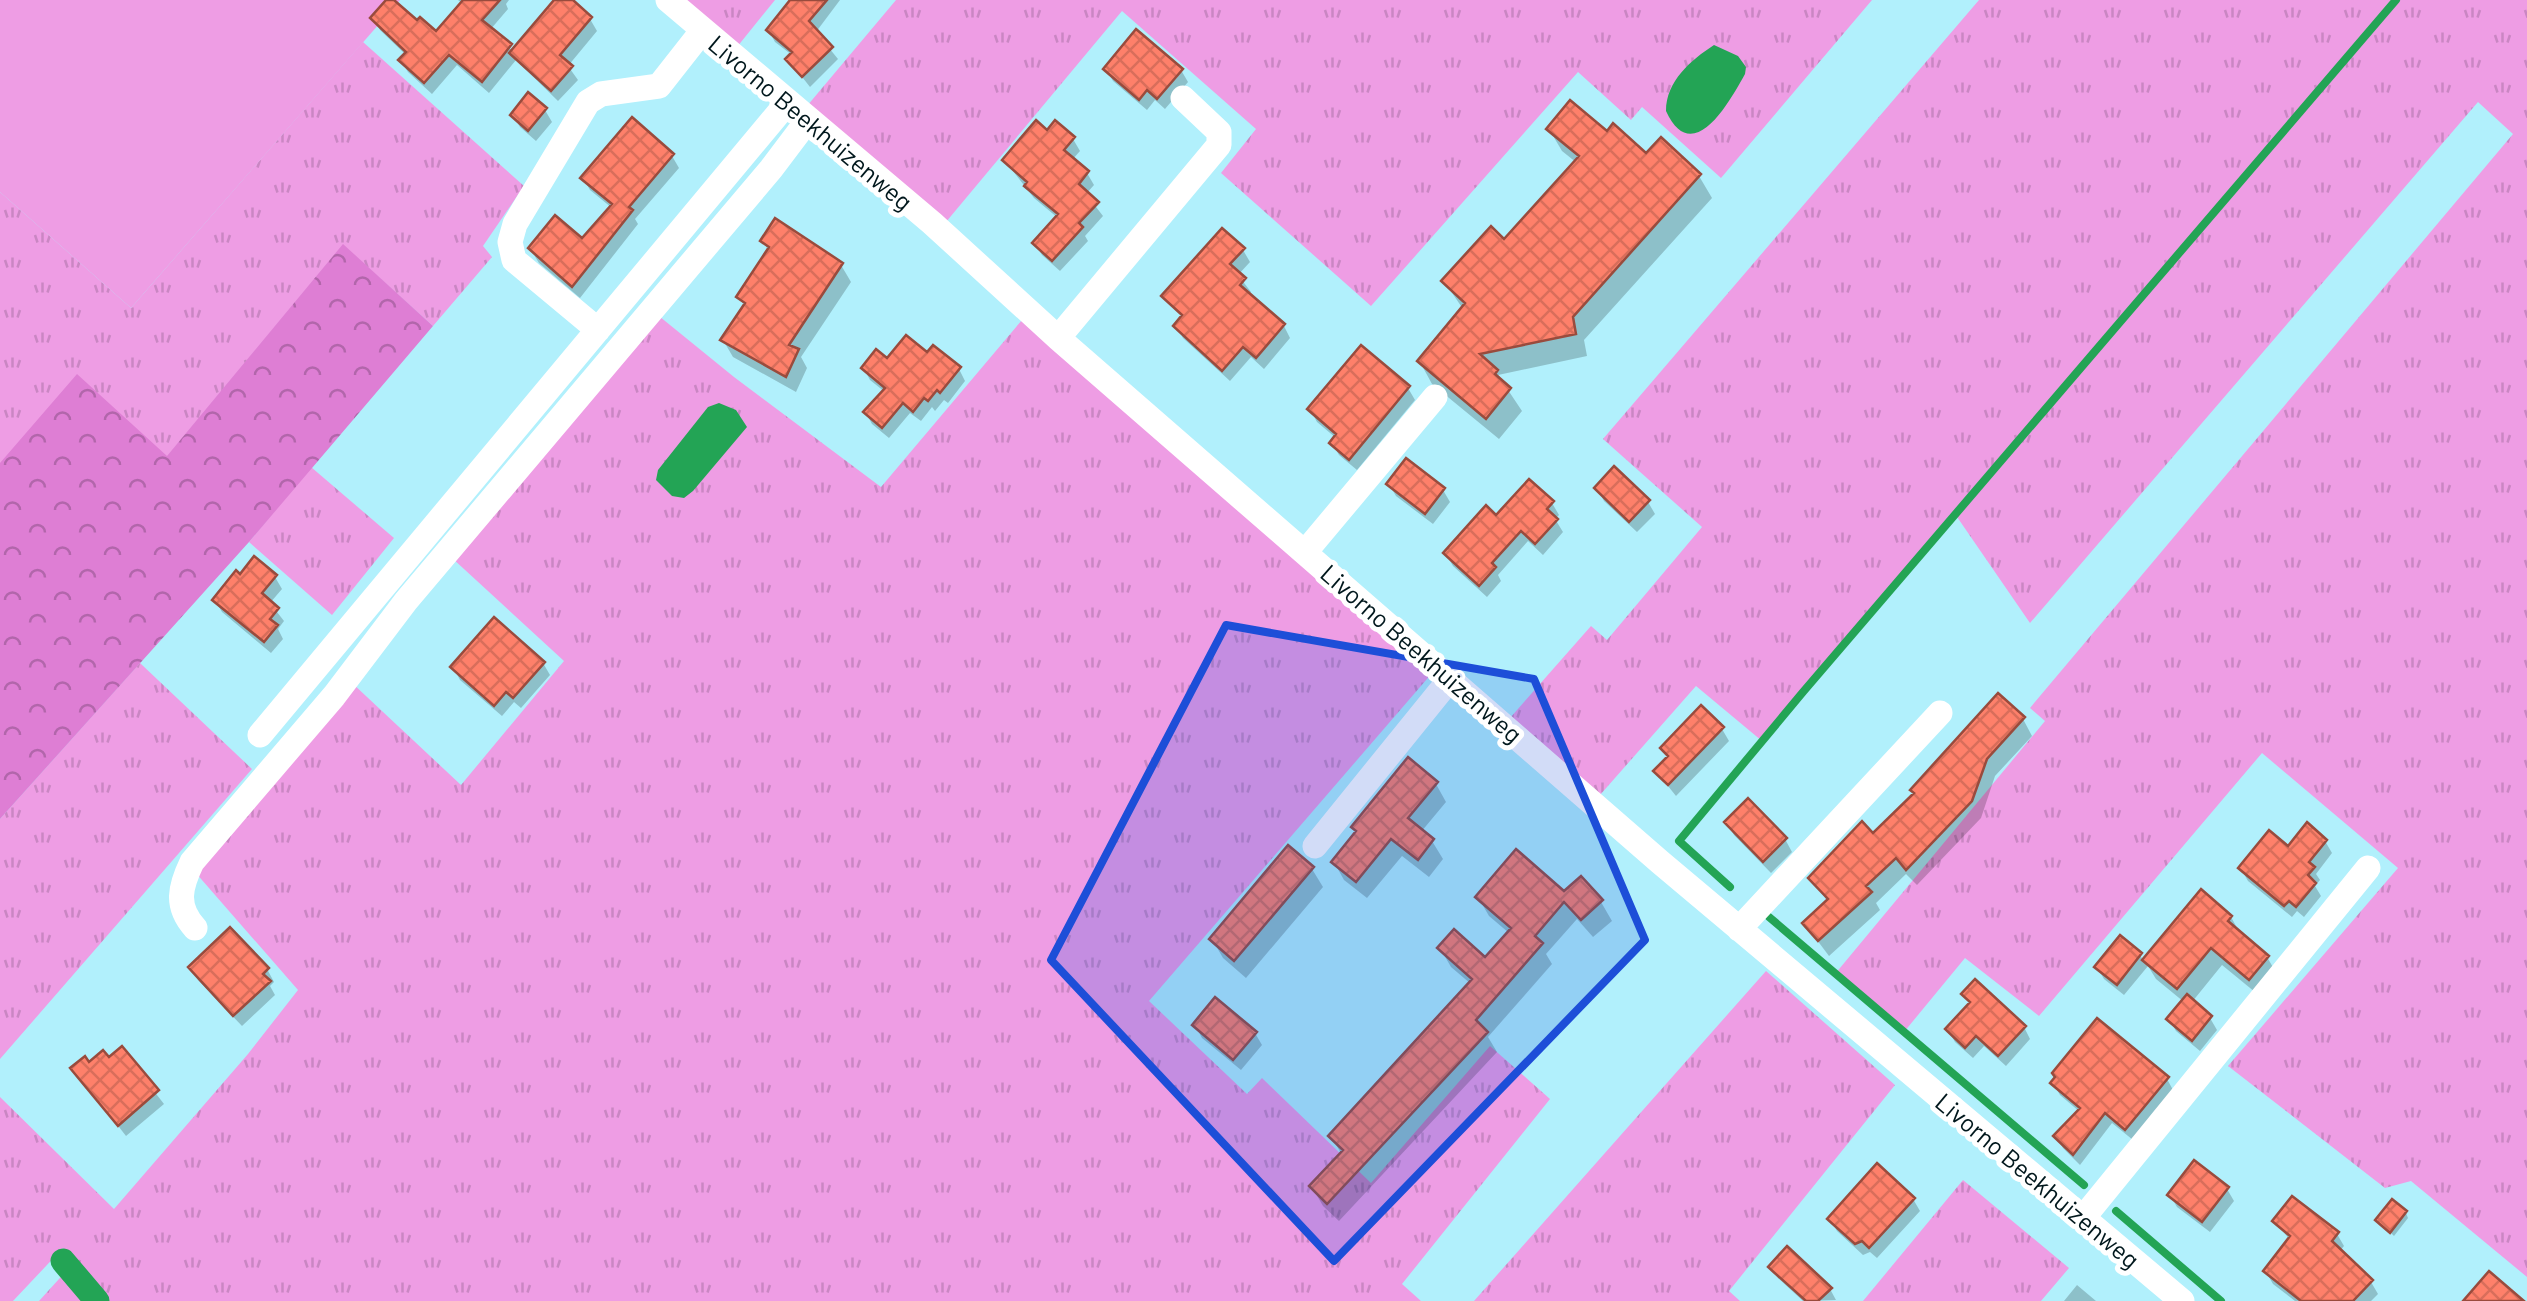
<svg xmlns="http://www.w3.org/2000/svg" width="2527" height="1301" font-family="Barlow,sans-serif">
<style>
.grass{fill:url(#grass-tufts)}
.forest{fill:url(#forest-crowns)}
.pitch{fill:#ee9de4}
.water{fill:#23a455}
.shadow{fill:#0003}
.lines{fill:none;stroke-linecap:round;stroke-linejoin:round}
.stream{stroke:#23a455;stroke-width:8}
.canal{stroke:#23a455;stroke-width:25}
.building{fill:url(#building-cross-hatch);stroke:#994b3d;stroke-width:2.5}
.minor{stroke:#fff;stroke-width:25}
.marked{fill:#1d4ed8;fill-opacity:0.2;stroke:#1d4ed8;stroke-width:8;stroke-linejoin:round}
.labels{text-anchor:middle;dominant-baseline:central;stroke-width:10;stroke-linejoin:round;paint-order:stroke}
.street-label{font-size:25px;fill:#00171c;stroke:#fff}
</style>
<defs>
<pattern id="grass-tufts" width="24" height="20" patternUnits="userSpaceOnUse" patternTransform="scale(2.5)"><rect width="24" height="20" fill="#ee9de4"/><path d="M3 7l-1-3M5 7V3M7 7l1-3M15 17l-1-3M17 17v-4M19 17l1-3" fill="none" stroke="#ca86c3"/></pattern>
<pattern id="forest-crowns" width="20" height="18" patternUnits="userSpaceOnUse" patternTransform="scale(2.5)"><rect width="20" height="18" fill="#de7ed4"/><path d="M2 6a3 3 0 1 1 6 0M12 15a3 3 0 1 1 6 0" fill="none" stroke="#b266ab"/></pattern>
<pattern id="building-cross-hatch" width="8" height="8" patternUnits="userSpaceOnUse" patternTransform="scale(2.5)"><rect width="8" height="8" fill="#fe806a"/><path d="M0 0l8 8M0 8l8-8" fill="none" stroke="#d86e5b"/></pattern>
</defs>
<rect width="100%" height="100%" fill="#b1f0fc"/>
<path class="grass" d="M682 0H775L737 47Z
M896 0H1872L1721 178 1642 107 1631 120 1578 72 1371 306 1221 173 1256 129 1122 11 946 222 807 106Z
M1979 0H2527V1277L2411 1181 2385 1188 2228 1066 2398 868 2262 753 2039 1016 1965 958 1904 1032 1835 974 2045 721 2030 708 2513 134 2478 102 2030 623 1955 514 1762 741 1696 686 1600 795 1510 718 1591 626 1607 640 1702 527 1603 439Z
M363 42 524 186 483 246 492 257 433 326 343 245 167 457 0 466V192L131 308Z
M654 312 734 377 881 487 1022 320 1433 672 1149 1001 1247 1094 1262 1078 1371 1183 1490 1046 1550 1099 1402 1284 1421 1301H109L63 1248 13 1301H0V1097L114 1209 248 1054 298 990 195 872 351 682 461 785 564 661 452 558Z
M311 467 394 538 332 615 249 542Z
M140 663 252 769 0 1059V819Z
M1766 971 1895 1085 1729 1291 1740 1301H1474Z
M1963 1180 2069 1268 2041 1301H1863Z
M69 1268 97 1301H39Z"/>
<path class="forest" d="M343 244 433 326 249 542 0 819V463L77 374 167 456Z"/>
<path class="pitch" d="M0 0H400L131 308 0 192Z"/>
<path class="water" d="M1714 45 1738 56 1746 67 1745 74C1731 99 1693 170 1666 111 1666 81 1691 60 1714 45Z
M719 403 736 410 747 427 693 491 684 498 672 496 656 480 658 470 708 407Z"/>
<path class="shadow" d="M390 0 437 35 463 4 458 0H509L506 4 508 9 490 30 514 52 558 0H569L590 19 597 31 568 66 578 80 558 101 516 60 489 93 457 65 432 94 408 72 401 61 406 55 380 30 373 18Z
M793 0H840L816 32 838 59 810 87 788 59 792 55 775 42 769 31Z
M1106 69 1181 70 1188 82 1165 109 1155 100 1147 110 1113 81Z
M545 110 552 122 536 141 520 127 513 115Z
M1549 129 1607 134 1646 157 1661 141 1699 176 1712 198 1584 340 1587 356 1498 375 1522 411 1499 439 1432 384 1420 362 1463 309 1444 281 1505 242 1577 163 1562 151Z
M1048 134 1073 139 1080 151 1072 160 1087 173 1094 185 1086 194 1103 216 1085 236 1088 241 1060 271 1042 255 1035 243 1058 218 1034 198 1005 161Z
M672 156 679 168 635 219 638 224 580 298 539 263 531 250 583 241 612 208 590 190 583 178Z
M763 241 841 265 851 282 801 357 807 368 796 392 733 357 723 340 745 307 739 297 769 252Z
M1243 250 1250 262 1238 275 1251 292 1248 295 1284 326 1290 338 1264 369 1251 357 1230 381 1183 338 1176 326 1183 318 1164 296Z
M1361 348 1408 388 1415 400 1357 470 1339 455 1332 443 1336 438 1317 422 1310 409Z
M927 356 959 369 965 381 948 403 944 400 935 411 932 407 921 421 910 413 889 438 872 424 866 413 885 392 870 380 864 369 887 361Z
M1389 484 1443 490 1450 502 1433 524 1396 496Z
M1597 488 1648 502 1655 514 1637 532 1604 501Z
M1552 503 1559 515 1555 519 1563 532 1543 555 1528 541 1498 575 1501 581 1487 597 1453 566 1446 554 1496 518Z
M275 577 282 589 270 603 284 621 278 629 283 639 271 653 222 612 215 600Z
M543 663 550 675 521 708 514 702 502 716 460 680 453 667Z
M2023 719 2032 736 1995 776 1981 818 1917 885 1906 874 1876 903 1880 910 1829 956 1805 924 1828 902 1812 879 1873 836Z
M1722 729 1729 741 1676 796 1656 771 1669 758 1663 748Z
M1436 784 1446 802 1421 832 1432 841 1443 859 1429 877 1402 856 1367 898 1344 880 1334 862Z
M1727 822 1785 839 1792 852 1771 873 1734 835Z
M2325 841 2332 853 2316 874 2320 880 2315 886 2321 896 2304 917 2297 911 2292 917 2248 881 2241 869 2288 850Z
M1312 869 1323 887 1246 978 1223 958 1212 939Z
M2201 893 2231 917 2241 935 2267 957 2278 976 2261 997 2222 965 2192 1002 2210 1018 2217 1030 2200 1051 2176 1031 2169 1019 2184 1002 2156 979 2148 966 2124 995 2104 979 2097 967 2140 955 2144 962Z
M1564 894 1601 902 1612 921 1593 937 1577 919 1546 954 1552 964 1488 1037 1497 1052 1339 1221 1323 1206 1312 1187 1342 1155 1331 1136 1471 984 1451 967 1440 948 1486 960 1509 933 1489 916 1478 897Z
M191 968 267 969 274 982 270 986 275 995 242 1026 198 980Z
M1964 995 2024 1027 2030 1039 2006 1066 1984 1046 1973 1058 1955 1042 1948 1030 1970 1005Z
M1195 1025 1255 1033 1262 1045 1241 1070 1202 1038Z
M122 1050 164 1104 126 1136 74 1069 108 1061Z
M2167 1079 2173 1090 2133 1140 2112 1123 2080 1165 2063 1148 2056 1137 2080 1112 2060 1095 2053 1083Z
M2227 1189 2234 1201 2210 1232 2177 1207 2170 1195Z
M1913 1199 1920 1211 1877 1258 1870 1252 1863 1255 1837 1231 1830 1219Z
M2406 1213 2408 1218 2394 1236 2378 1220Z
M2275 1222 2337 1234 2344 1246 2339 1252 2371 1282 2378 1294 2371 1301H2295L2273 1284 2266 1272 2290 1240Z
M1771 1267 1830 1289 1836 1300 1803 1301 1778 1278Z
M2077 1285 2096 1301H2064Z"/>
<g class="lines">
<path class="stream" d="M1730 887 1679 841 1803 692 2396 0
M1769 917 2084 1185
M2116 1211 2221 1301"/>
<path class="canal" d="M63 1261 97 1301"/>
</g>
<path class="building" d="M386 0H394L417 20 420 17 436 31 463 0H500L482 20 512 44 482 82 449 55 424 83 398 60 406 52 370 18Z
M554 0H573L592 17 560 55 573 66 551 91 509 53Z
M790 0H827L809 21 833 47 802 77 785 59 792 52 766 30Z
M1136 29 1183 69 1157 99 1147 90 1139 100 1103 69Z
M528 92 547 108 528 131 510 115Z
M1570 100 1607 131 1613 123 1646 153 1661 137 1701 174 1573 317 1576 334 1480 354 1498 370 1495 374 1511 388 1486 419 1417 361 1465 303 1441 281 1491 226 1504 239 1579 156 1546 129Z
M632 117 674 154 629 207 633 210 572 287 528 248 555 215 582 238 612 204 580 178Z
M1036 120 1047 130 1055 120 1075 137 1064 150 1089 171 1079 184 1099 202 1079 223 1083 227 1052 261 1032 243 1058 214 1024 186 1027 182 1002 160Z
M775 218 843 263 789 345 799 349 786 377 720 340 745 303 736 297 769 247 760 241Z
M1222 228 1245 248 1230 264 1246 278 1240 285 1285 324 1256 358 1243 347 1222 371 1173 326 1182 315 1161 296Z
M906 335 927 352 933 345 961 367 940 393 937 390 928 401 924 398 913 412 903 403 882 428 863 412 885 388 861 368 876 349 887 358Z
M1361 345 1410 386 1349 460 1329 443 1336 434 1307 409Z
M1406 458 1445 488 1425 514 1386 484Z
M1614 466 1650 500 1629 522 1594 488Z
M1529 479 1554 501 1547 509 1558 519 1535 544 1521 531 1492 563 1496 567 1479 586 1443 553 1486 505 1496 515Z
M254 556 277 575 262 593 279 608 270 619 278 625 264 642 212 600 236 570 240 574Z
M494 617 545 662 513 698 506 692 494 706 450 667Z
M1998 693 2025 717 1987 759 1972 801 1906 870 1896 858 1866 886 1872 892 1818 941 1802 923 1828 899 1808 878 1862 821 1873 833 1914 793 1910 790Z
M1701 705 1724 727 1668 785 1653 771 1668 756 1660 748Z
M1408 757 1438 782 1408 818 1434 839 1418 860 1391 839 1356 882 1331 862 1356 831 1351 827Z
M1748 798 1787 838 1763 862 1724 822Z
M2307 822 2327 840 2309 862 2315 867 2308 875 2316 883 2296 907 2289 901 2284 906 2238 868 2269 830 2288 846Z
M1288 845 1314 867 1234 961 1209 939Z
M1516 849 1564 891 1581 876 1603 900 1581 920 1564 902 1535 936 1543 943 1476 1020 1488 1032 1327 1204 1309 1186 1343 1150 1328 1136 1472 979 1437 948 1454 929 1485 957 1511 928 1475 897Z
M2201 889 2232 916 2228 921 2269 956 2249 980 2211 948 2177 989 2142 960Z
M230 927 269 968 263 974 271 981 233 1016 188 967Z
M2120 935 2142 953 2117 985 2094 967Z
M1975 979 2026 1026 1998 1056 1976 1036 1965 1048 1945 1029 1970 1002 1961 994Z
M2187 994 2212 1016 2192 1041 2166 1019Z
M1215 997 1257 1032 1233 1060 1192 1025Z
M2097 1018 2169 1077 2125 1130 2105 1113 2073 1155 2053 1136 2080 1108 2050 1083 2055 1077 2052 1073Z
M122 1046 159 1090 118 1126 70 1068 85 1056 89 1062 103 1050 109 1057Z
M2194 1160 2229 1187 2202 1222 2167 1195Z
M1877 1163 1915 1198 1869 1248 1862 1241 1855 1244 1827 1219Z
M2292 1196 2339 1232 2332 1241 2373 1280 2353 1301H2301L2263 1271 2290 1236 2272 1221Z
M2392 1199 2407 1211 2390 1233 2375 1220Z
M1787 1246 1832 1288 1818 1301H1806L1768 1267Z
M2489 1271 2524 1301H2463Z"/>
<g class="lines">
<path class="minor" d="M668 0 932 223 1058 338 1660 862 2182 1301
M598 330 514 260 510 242 515 224 588 102 601 94 659 86 703 30
M1058 338 1219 145V132L1183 98
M1306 551 1435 397
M260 735 787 103
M1315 846 1451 678
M195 928C175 906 180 887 192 862L334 696 406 601 771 169 808 120
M1739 929 1940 713
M2083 1218 2368 868"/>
</g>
<path class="marked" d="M1226 625 1534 679 1645 940 1334 1261 1051 960Z"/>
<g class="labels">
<g class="street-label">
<text transform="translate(811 122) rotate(40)">Livorno Beekhuizenweg</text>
<text transform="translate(1422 653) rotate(41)">Livorno Beekhuizenweg</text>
<text transform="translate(2038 1180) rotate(40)">Livorno Beekhuizenweg</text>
</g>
</g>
</svg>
